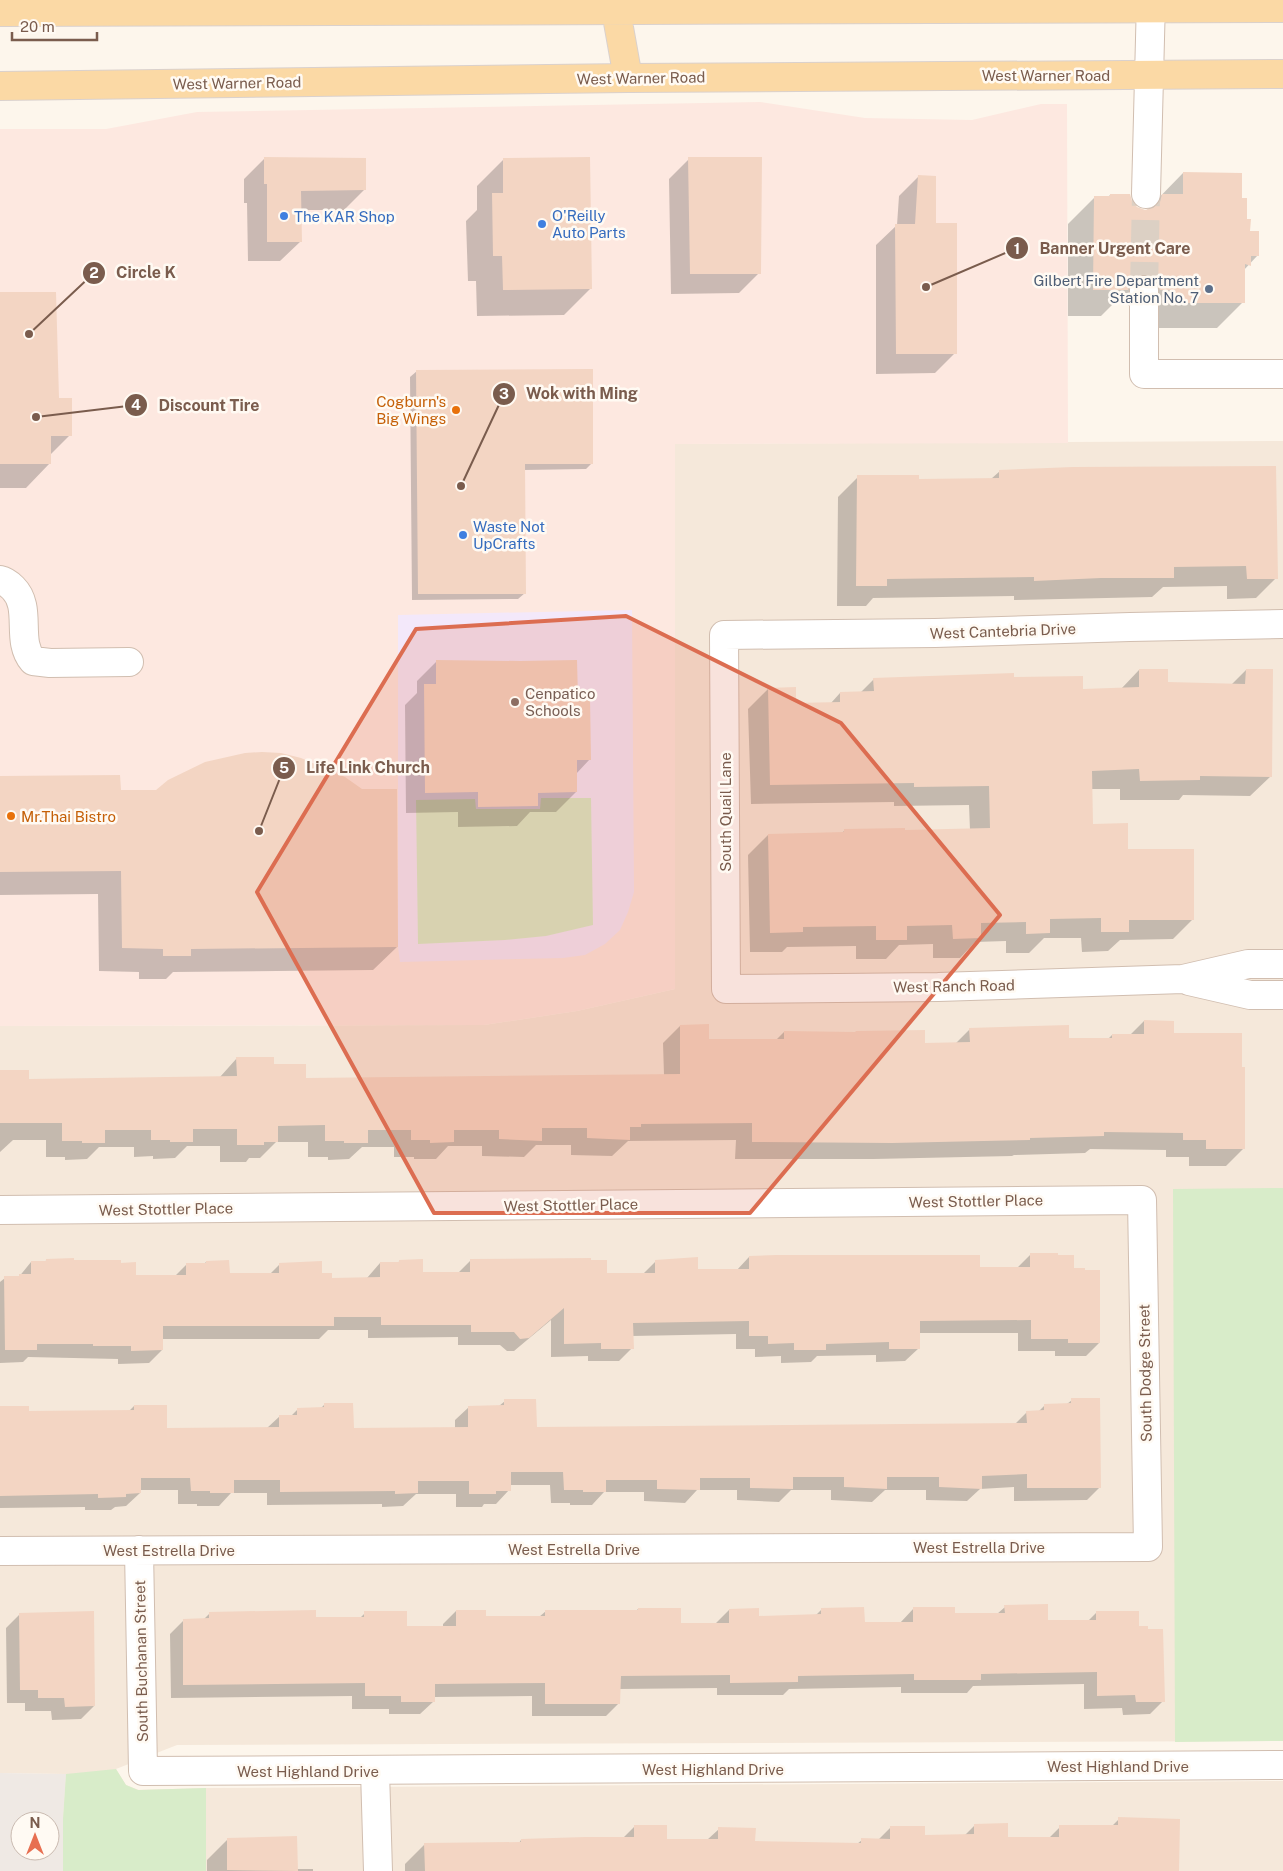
<svg xmlns="http://www.w3.org/2000/svg" width="1283" height="1871" font-family="'Public Sans',sans-serif">
<style>
.residential{fill:#f5e8da}
.commercial{fill:#fde8e0}
.industrial{fill:#efe9e4;fill-rule:evenodd}
.education{fill:#f3e8fa}
.green{fill:#d8ecc9}
.shadow{fill:#0003}
.building{fill:#f3d5c3}
.lines{fill:none;stroke-linecap:round;stroke-linejoin:round}
.minor-tunnel{stroke:#dcd0c4;stroke-width:28;stroke-dasharray:28 14;stroke-linecap:butt}
.minor-casing{stroke:#d1beb0;stroke-width:30}
.major-casing{stroke:#dad1cd;stroke-width:30}
.minor{stroke:#fff;stroke-width:28}
.major{stroke:#fbd9a5;stroke-width:28}
.marked{fill:#dc6d51;fill-opacity:0.2;stroke:#dc6d51;stroke-width:4;stroke-linejoin:round}
.shop-dot{fill:#3f7fe0;stroke:#fffaf3;stroke-width:2}
.service-dot{fill:#5c6f8a;stroke:#fffaf3;stroke-width:2}
.food-dot{fill:#e8710a;stroke:#fffaf3;stroke-width:2}
.education-dot{fill:#8d6e63;stroke:#fffaf3;stroke-width:2}
.labels{text-anchor:middle;dominant-baseline:central;stroke-width:5;stroke-linejoin:round;paint-order:stroke}
.street-label{font-size:15px;fill:#7a5c4d;stroke:#fffaf3}
.shop-label{font-size:15px;fill:#366cbe;stroke:#fffaf3;text-anchor:start}
.service-label{font-size:15px;fill:#4e5e75;stroke:#fffaf3;text-anchor:end}
.food-label{font-size:15px;fill:#c56008;stroke:#fffaf3;text-anchor:end}
.education-label{font-size:15px;fill:#785e54;stroke:#fffaf3;text-anchor:start}
.leader{fill:none;stroke:#7a5c4d;stroke-width:2}
.callout-dot{fill:#7a5c4d;stroke:#fffaf3;stroke-width:2}
.mark-label{font-size:15px;text-anchor:middle;font-weight:bold;fill:#fff}
.callout-label{font-size:16px;text-anchor:middle;font-weight:bold;fill:#7a5c4d;stroke:#fffaf3;stroke-width:5;stroke-linejoin:round;paint-order:stroke}
</style>
<rect width="100%" height="100%" fill="#fdf6ec"/>
<path class="residential" d="M1283 441V1741L177 1745 116 1769 126 1785 139 1790 206 1788 1283 1781V1871H63V1819L66 1774 0 1773V1026L484 1025 577 1011 675 989V444Z"/>
<path class="commercial" d="M760 102 865 118 972 120 1041 104H1067L1068 443 675 444V989L577 1011 484 1025 0 1026V129H106L197 112Z"/>
<path class="industrial" d="M0 1773 66 1774 63 1819V1871H0ZM20 1821H50V1851H20Z"/>
<path class="education" d="M632 610 634 892 628 912 620 930 605 944 585 955 563 958 400 962 398 947V615Z"/>
<path class="green" d="M541 798H591L593 925 546 936 505 940 418 944 416 800 475 799 476 809H540Z
M1283 1188V1741L1175 1742 1173 1189Z
M116 1769 126 1785 138 1790 206 1788V1871H63V1819L66 1774Z"/>
<path class="shadow" d="M264 159 364 190 344 210H300L301 241 280 261H248L247 203H244V179Z
M689 159 759 273 739 293 671 294 669 179Z
M503 160 591 288 564 315 477 316 476 281H468L466 221 477 210V186Z
M1183 173 1241 199 1249 232 1258 255 1243 271V302L1217 328H1150L1125 302 1117 300 1101 316H1068V224L1094 198H1107L1110 195 1131 202 1137 208 1146 211Z
M919 176 935 225 955 353 935 373 876 374V245L897 225 899 196Z
M0 294 58 399 70 435 50 455V463L26 488H0Z
M417 371 592 463 586 469 524 470 525 593 518 599 412 600 410 377Z
M1073 469 1276 578 1256 598 1227 599V586L1163 587 1152 597 1014 600V596L873 598 866 606H837L838 497 858 477 918 481 991 479 1000 471Z
M437 661 577 700 590 759 576 774V792L556 812H530L517 826 458 827V812L406 813 405 705 417 693V681Z
M1139 670 1167 684 1231 685 1246 670 1271 776 1250 796 1183 795 1179 800H1120V789H1091L1092 825 1127 851 1193 919 1173 939 1120 940 1108 951 1082 952 1081 938H1044L1029 953H1006V941L975 942 960 958H933V944L899 945 886 959H856V946L787 947 782 952H750L748 855 768 835 841 834 844 831 904 832 970 830 969 805 894 806V802L751 804 748 709 768 689 795 704 831 703 840 693H860L874 679 1013 678 1082 690 1121 689Z
M0 777 119 792 397 947 373 970 173 972 166 979H139V972L99 971 98 894 0 895Z
M1144 1021 1172 1034 1243 1149 1226 1166H1189V1157H1166V1150L1090 1149 1085 1153 1014 1155 1012 1156 874 1159H735L736 1140 628 1141 612 1156 571 1155V1145H536L524 1157 482 1156V1146H448L436 1159H414V1157H394V1147H362L349 1159 328 1160V1157H308V1142H276L260 1158H249L246 1162H220V1146H187L175 1158 153 1159V1156L134 1157V1147H99L87 1159 65 1160V1157H46V1140H13L0 1152V1072L28 1080 220 1077 237 1058 273 1065 305 1080 664 1075 663 1043 680 1026 708 1040H776L784 1032 924 1045 955 1044 970 1029 1067 1039H1108L1112 1035H1130Z
M1031 1254 1057 1256 1073 1269 1099 1343 1086 1356H1055V1351H1018V1333H919V1348L905 1361 876 1362V1355L817 1356 811 1362 781 1363V1356L755 1357V1349H736V1334L632 1336V1348L619 1361H588V1356L551 1357V1320L514 1351H507L500 1345H458V1337L368 1338V1330H328L319 1339H162V1350L149 1363 118 1364V1359L28 1357 23 1362 0 1363V1282L5 1278H18L31 1262H44L47 1260 135 1276H175L187 1264H204L206 1262 228 1274H270L280 1264 321 1274 331 1280 367 1278 380 1263H397L400 1261 422 1273H458L470 1261 590 1262 606 1274H643L656 1261 697 1271H736L749 1257 979 1268 1018 1267Z
M1072 1400 1100 1487 1087 1500 1014 1501V1487L980 1489 967 1501 926 1500V1490H885L872 1502 831 1500V1490H791L779 1502 737 1500V1490H697L685 1503 644 1501V1492H604L592 1505H570V1503H551L550 1485H509V1490L496 1504H484L482 1507H456V1494H416L403 1506 382 1507V1504L267 1505V1493H231L219 1506H197V1504H178V1490H140V1493L126 1506 115 1507 111 1510H85V1507L0 1508V1407L27 1412 129 1411 134 1406 166 1429 267 1428 280 1416H291L298 1409H320L325 1404 352 1430 455 1429V1420L469 1407 499 1406 505 1401 535 1428 1015 1424 1027 1412H1038L1045 1405 1067 1404Z
M1005 1607 1047 1621H1088L1096 1613 1138 1627 1163 1701 1150 1714 1123 1715 1122 1708 1084 1709V1684L973 1686 967 1693H901V1687L789 1689 783 1695H717V1688L619 1689V1703L606 1716H532V1696L434 1697V1701L420 1714H389V1709H352V1696L171 1698 170 1634 184 1620H203L210 1613 314 1618H360L365 1613 405 1627H443V1624L456 1611 485 1617H539L546 1611H636L638 1609 680 1624 716 1623 729 1610 758 1617 815 1616 822 1609 863 1623H900L914 1608 953 1614H997Z
M19 1615 94 1706 81 1719 52 1720 51 1711H25V1703H7L6 1628Z
M1119 1819 1177 1871H405V1864L425 1844 519 1843 521 1840 623 1838 634 1827 666 1840H707L719 1829 754 1842 857 1844 862 1840H878L891 1827 924 1837 964 1836 975 1825 1007 1839H1048L1060 1827 1112 1826Z
M227 1840 297 1869H313V1871H207V1860Z"/>
<path class="building" d="M264 157 366 158V190L301 191 302 242H267V184H264Z
M590 157 592 289 503 290 502 256H493L492 193H503V158Z
M688 157H762L761 274H690Z
M1183 172 1242 173V198H1247V219H1251L1250 231H1259V256H1251V266L1245 264V303H1175V290H1160L1157 282 1151 276 1144 274 1136 277 1130 283 1128 290H1093L1094 196H1110V194H1130L1132 201 1137 207 1145 210 1153 208 1160 202 1162 194H1183Z
M918 175 936 176V223H957V354H896L895 224H915Z
M0 292H56L59 398H72V436H51V464H0Z
M593 369V464H525L526 594H418L416 370Z
M1276 466 1278 579H1247L1246 566 1174 567V578H1101L1034 581V577L887 579V586H856L857 475H919V479L999 478V470L1073 467Z
M436 660 520 661 577 660 578 698H590L591 760H577V792L538 793V806L478 807V792L425 793 424 684H436Z
M1139 669H1168V682L1245 684 1246 669H1273L1272 777 1200 776V780L1140 781 1139 769 1092 771 1093 824 1128 823V849H1194V920H1129V932H1101V918L1050 919V933L1026 934V922L981 923V938L953 939 952 925 907 926V940H876V926L803 927V932L770 933 768 834 844 832V829L905 828V830L990 828 989 786 914 787V783L770 785 768 688 796 687V703L840 702V692L874 691 873 678 1014 673V677L1083 676V689L1139 687Z
M262 752 281 753 301 758 345 777 362 789H397L398 947 191 949V956H163V949L122 948 121 871 0 872V776L120 775 121 790H156L168 780 205 762 245 753Z
M1144 1020 1174 1021V1033H1242V1067H1245V1149H1206V1140H1183V1133L1104 1132V1136L1030 1138V1140L892 1143 752 1142V1123L641 1124V1127H630V1140L587 1138V1128H542V1141L499 1139V1130H454V1142L430 1143V1140H411V1130H368V1143H344V1141H325V1125L278 1126V1142H264V1145H237V1129H193V1142H170V1140H151V1130H105V1143H82V1141H62V1123H0V1070H29V1079L237 1076 236 1057H274V1064H306V1078L680 1074V1025L709 1024V1039H784V1031L855 1032 856 1031 925 1030V1043L970 1042 969 1028 1069 1025V1038H1112V1034H1144Z
M1030 1253H1058V1255H1074V1268H1085V1270H1100V1343H1068V1339H1031V1320L920 1321V1349H889V1342L826 1344V1350H794V1343L768 1344V1336H749V1321L633 1323 634 1349H601V1343L564 1344V1308L529 1338 520 1339 514 1332H471V1325H381V1317H334V1326H163V1350L131 1351V1346H93V1344H37V1350H5L4 1276H19V1274H31V1261H46V1259L74 1258V1260H121V1263L136 1262V1275H186V1263H206V1261L229 1260 230 1273H279V1263L322 1261V1273H332V1278L380 1277V1262H399V1260L423 1259V1272H470V1259L591 1258V1260H607V1273H655V1260L698 1257V1269H749V1256L776 1255H980V1267H1030Z
M1071 1398H1100L1101 1488H1027V1474L982 1476V1489L939 1487V1477H887V1489L844 1487V1477H793V1489L750 1488V1478H700V1490L657 1489V1480H606V1492H583V1490H564L563 1472H511V1491H496V1494H469V1481H418V1493L395 1494V1491L280 1492V1480H234V1493H210V1491H191L190 1478H141V1493L126 1494V1497L98 1498V1494L0 1496V1406H29V1411L134 1410V1405H167V1428L279 1427V1415H297V1408L324 1407V1403H353L354 1428 468 1427V1406L504 1405V1399H536L537 1427 1027 1423 1026 1411 1044 1410V1404L1071 1403Z
M1048 1604V1620H1096V1611H1139V1626H1148V1629H1163L1165 1702H1136L1135 1695 1097 1696V1672L981 1674V1680H914V1674L798 1676V1682L730 1683V1675L621 1676 620 1704H545V1683L435 1684V1702H401V1696H365V1683L183 1685V1619L209 1618V1612L316 1610V1617H364V1611H407V1626H456V1610H486V1616H545V1610H638V1608H681V1623H729V1609L759 1608V1616L821 1614V1608L864 1607 865 1622H913V1607H955V1613H1005L1004 1605Z
M94 1611 95 1706 65 1707 64 1698H38V1690H20L19 1613Z
M1118 1817 1180 1819 1179 1871H425L424 1843 521 1842V1839L585 1837H634V1825H667V1839H718V1827L756 1828 755 1841 861 1843V1838L890 1839V1826H925V1835L974 1834V1824L1008 1823V1837H1059V1825H1118Z
M297 1836 298 1871 227 1870V1838Z"/>
<g class="lines">
<path class="minor-tunnel" d="M1144 290 1146 194"/>
<g class="minor-casing">
<path id="minor" d="M1146 194 1151 0
M1144 290V374H1283
M0 580C5 581 9 584 13 588 33 608 15 640 33 661L50 663 129 662
M1283 624 1130 627 935 633 724 635 726 989 938 987 1183 979 1248 964H1283
M1189 981 1250 995H1283
M0 1210 1142 1200 1148 1547 0 1551
M139 1550 143 1771 1283 1765
M375 1771 378 1871"/>
</g>
<g class="major-casing">
<path id="major" d="M616 11 628 78
M0 12 1283 8
M0 86 628 78 1283 74"/>
</g>
<use href="#minor" class="minor"/>
<use href="#major" class="major"/>
</g>
<path class="marked" d="M626 616 841 723 1000 915 750 1213H434L257 892 416 629Z"/>
<g class="shop-dot">
<circle cx="284" cy="216" r="5"/>
<circle cx="542" cy="224" r="5"/>
<circle cx="463" cy="535" r="5"/>
</g>
<circle class="service-dot" cx="1209" cy="289" r="5"/>
<g class="food-dot">
<circle cx="456" cy="410" r="5"/>
<circle cx="11" cy="816" r="5"/>
</g>
<circle class="education-dot" cx="515" cy="702" r="5"/>
<g class="labels">
<g class="street-label">
<text x="1046" y="75">West Warner Road</text>
<text transform="translate(641 78) rotate(-1)">West Warner Road</text>
<text transform="translate(237 83) rotate(-1)">West Warner Road</text>
<text transform="translate(1003 631) rotate(-2)">West Cantebria Drive</text>
<text transform="translate(725 812) rotate(-90)">South Quail Lane</text>
<text transform="translate(954 986) rotate(-1)">West Ranch Road</text>
<text transform="translate(976 1201) rotate(-1)">West Stottler Place</text>
<text transform="translate(571 1205) rotate(-1)">West Stottler Place</text>
<text transform="translate(166 1209) rotate(-1)">West Stottler Place</text>
<text transform="translate(1145 1373) rotate(-91)">South Dodge Street</text>
<text x="979" y="1547">West Estrella Drive</text>
<text x="574" y="1549">West Estrella Drive</text>
<text x="169" y="1550">West Estrella Drive</text>
<text transform="translate(141 1661) rotate(-91)">South Buchanan Street</text>
<text x="1118" y="1766">West Highland Drive</text>
<text x="713" y="1769">West Highland Drive</text>
<text x="308" y="1771">West Highland Drive</text>
</g>
<g class="shop-label">
<text x="552" y="215">O'Reilly<tspan x="552" dy="17">Auto Parts</tspan></text>
<text x="294" y="216">The KAR Shop</text>
<text x="473" y="526">Waste Not<tspan x="473" dy="17">UpCrafts</tspan></text>
</g>
<g class="service-label">
<text x="1199" y="280">Gilbert Fire Department<tspan x="1199" dy="17">Station No. 7</tspan></text>
</g>
<g class="food-label">
<text x="446" y="401">Cogburn's<tspan x="446" dy="17">Big Wings</tspan></text>
<text x="21" y="816" text-anchor="start">Mr.Thai Bistro</text>
</g>
<g class="education-label">
<text x="525" y="693">Cenpatico<tspan x="525" dy="17">Schools</tspan></text>
</g>
</g>
<path class="leader" d="M926 287L1017 248M29 334L94 273M461 486L504 394M36 417L136 405M259 831L284 768"/>
<g class="callout-dot">
<circle cx="926" cy="287" r="5"/>
<circle cx="29" cy="334" r="5"/>
<circle cx="461" cy="486" r="5"/>
<circle cx="36" cy="417" r="5"/>
<circle cx="259" cy="831" r="5"/>
<circle cx="1017" cy="248" r="12"/>
<circle cx="94" cy="273" r="12"/>
<circle cx="504" cy="394" r="12"/>
<circle cx="136" cy="405" r="12"/>
<circle cx="284" cy="768" r="12"/>
</g>
<g class="mark-label">
<text x="1017" y="254">1</text>
<text x="94" y="278">2</text>
<text x="504" y="399">3</text>
<text x="136" y="410">4</text>
<text x="284" y="773">5</text>
</g>
<g class="callout-label">
<text x="1115" y="254">Banner Urgent Care</text>
<text x="146" y="278">Circle K</text>
<text x="582" y="399">Wok with Ming</text>
<text x="209" y="411">Discount Tire</text>
<text x="368" y="773">Life Link Church</text>
</g>
<g transform="translate(35 1836)"><circle r="24" fill="#fffaf3" stroke="#cabbb1"/>
<path d="M0-4L9 19L0 12L-9 19Z" fill="#e76f51"/>
<text y="-8" font-size="14" font-weight="bold" text-anchor="middle" fill="#7a5c4d">N</text>
</g>
<path d="M12 32v8h85v-8" fill="none" stroke="#7a5c4d" stroke-width="2.5"/>
<text x="20" y="32" font-size="15" fill="#7a5c4d" stroke="#fffaf3" stroke-width="4" paint-order="stroke">20 m</text>
</svg>
